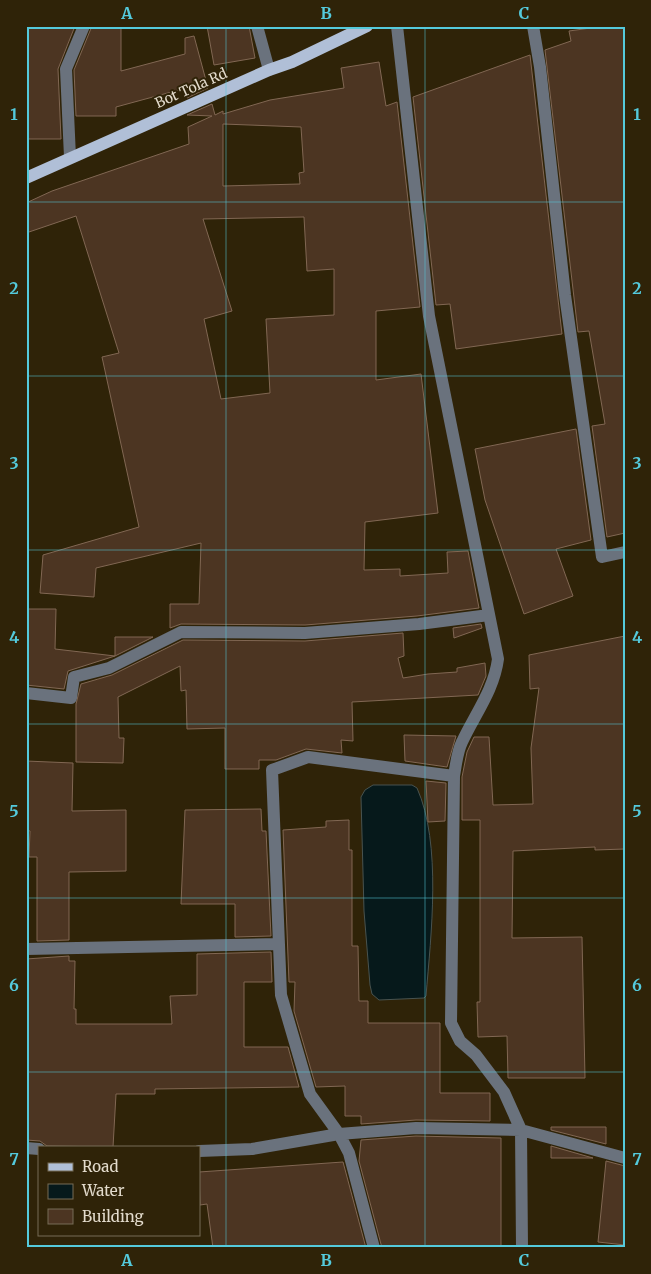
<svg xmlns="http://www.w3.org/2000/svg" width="651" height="1274" font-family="Merriweather,serif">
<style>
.water{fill:#06191b;stroke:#485350}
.building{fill:#4c3522;stroke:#816753;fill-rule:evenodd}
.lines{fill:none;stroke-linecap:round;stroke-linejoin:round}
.minor{stroke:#6a727d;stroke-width:12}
.major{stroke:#b0bfd7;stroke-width:12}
.grid{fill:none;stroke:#54cadc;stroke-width:1;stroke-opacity:0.55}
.labels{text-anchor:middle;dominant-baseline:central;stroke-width:4;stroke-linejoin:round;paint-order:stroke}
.street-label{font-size:14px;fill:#e3dbcc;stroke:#2f2308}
.neatline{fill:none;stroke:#54cadc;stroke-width:2}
.grid-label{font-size:16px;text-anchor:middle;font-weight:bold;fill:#54cadc}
</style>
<rect width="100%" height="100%" fill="#2f2308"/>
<path class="water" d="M373 785H412L417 788C442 844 431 935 426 996L424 998 379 1000 372 994 370 985 364 911 361 797 365 790Z"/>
<path class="building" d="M26 26H75L58 69 61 139H26Z
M92 26H121V71L185 54V38L194 36 208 88 187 98 186 88 116 107V116H76L74 70Z
M207 26H249L255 58 214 65Z
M605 26H625V533L607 537 592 426 605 424 589 331 578 332 545 50 571 41 569 31Z
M530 55 562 334 456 349 450 304 436 305 413 97Z
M379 62 386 106 397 102 420 307 376 311V380L421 374 438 513 365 522 364 570 400 569V576L448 573 447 552 468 551 479 608 417 616 305 625 181 624 170 628V604H199L201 543 96 568 94 597 40 593 43 555 139 527 102 357 119 353 76 216 26 233V203L52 191 189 144 188 127 212 116 187 115 212 104 215 115 223 111V114L270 100 344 88 341 68ZM223 124 301 127 304 172 299 173 300 184 223 186ZM304 217 307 271 334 269V315L266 319 270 393 221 399 204 319 232 311 203 219Z
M576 429 591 540 556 549 573 596 524 614 485 500 475 449Z
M26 609H56L55 649 115 656 68 671 64 689 26 685Z
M481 624 482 628 454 638 453 628Z
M403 633 404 656 398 658 403 678 428 674 457 672V668L485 663 486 676 478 695 352 702 353 741 341 740 342 753 306 749 276 760H259V769H225V728L187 729 186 690 181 691 180 666 118 697 119 738H124L123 763 76 762V704L81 684 112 675 183 640 305 641Z
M625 636V849L595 850V847L513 851 512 938 582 937 585 1078H508L507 1036 478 1037 477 1002H480V820H462V777L467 752 474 737H489L493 805 533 804 531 748 539 688 530 689 529 655Z
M115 637H153L115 656Z
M404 735 456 736 447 767 405 761Z
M26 761 73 763 72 811 126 810V871L69 872V940L37 941V857H29L30 831 26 830Z
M426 781 446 783 445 821 428 822Z
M261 809 262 831H266L271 936 235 937V904H181L185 810Z
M349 820V850H352V946H358L359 1001H368V1023H440V1093H490V1121L416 1120 361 1124V1116H345V1086L316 1087 294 1011 295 982H289L283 830 326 827V821Z
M271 952 272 982H244V1047H288L299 1087 155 1089V1094H116L113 1147 47 1146 40 1141 26 1140V959L69 956V961H75L74 1009H76V1024H172L170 996 197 995V954Z
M551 1127H606V1144L551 1130Z
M416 1136 501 1138V1248H382L359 1161 361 1140Z
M551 1146 593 1158H551Z
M606 1161 625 1166V1245L598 1242Z
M343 1162 366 1248H213L207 1204 200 1205 199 1172Z"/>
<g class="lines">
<path class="minor" d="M257 26 269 70
M397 26 429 316 498 659C494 690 475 714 462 742 457 752 456 765 454 776L451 1023 460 1041 476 1055 504 1092 521 1130 522 1248
M533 26 540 67 565 295 602 557 625 552
M70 157 66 69 84 26
M26 693 71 698 74 677 109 668 181 632 305 633 419 624 489 615
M26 949 279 944
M26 1148 39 1149
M199 1151 252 1149 339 1134 416 1128 521 1130 625 1158
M374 1248 349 1153 339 1134 310 1094 281 995 272 770 308 757 454 776"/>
<path class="major" d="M26 178 269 70 292 62 367 26"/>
</g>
<path class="grid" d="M226 26V1248M425 26V1248M26 202H625M26 376H625M26 550H625M26 724H625M26 898H625M26 1072H625"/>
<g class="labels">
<g class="street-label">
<text transform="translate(191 88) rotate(-24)">Bot Tola Rd</text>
</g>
</g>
<rect width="651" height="1274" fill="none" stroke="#2f2308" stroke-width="55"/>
<rect x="38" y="1146" width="162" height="90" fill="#2f2308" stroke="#776d56"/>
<rect x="48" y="1163" width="25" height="8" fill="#b0bfd7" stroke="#776d56"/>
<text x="82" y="1172" font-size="15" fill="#e3dbcc">Road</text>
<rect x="48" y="1184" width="25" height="15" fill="#06191b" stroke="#776d56"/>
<text x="82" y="1196" font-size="15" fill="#e3dbcc">Water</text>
<rect x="48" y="1209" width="25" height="15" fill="#4c3522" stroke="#776d56"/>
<text x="82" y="1222" font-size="15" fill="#e3dbcc">Building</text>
<rect x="28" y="28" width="596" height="1218" class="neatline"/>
<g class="grid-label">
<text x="127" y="19">A</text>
<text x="326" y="19">B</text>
<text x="524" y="19">C</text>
<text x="14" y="120">1</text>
<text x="637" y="120">1</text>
<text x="14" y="294">2</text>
<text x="637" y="294">2</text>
<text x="14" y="469">3</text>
<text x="637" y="469">3</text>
<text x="14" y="643">4</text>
<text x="637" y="643">4</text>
<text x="14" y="817">5</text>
<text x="637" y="817">5</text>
<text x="14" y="991">6</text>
<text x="637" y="991">6</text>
<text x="14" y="1165">7</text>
<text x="637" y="1165">7</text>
<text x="127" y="1266">A</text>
<text x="326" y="1266">B</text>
<text x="524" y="1266">C</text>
</g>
</svg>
